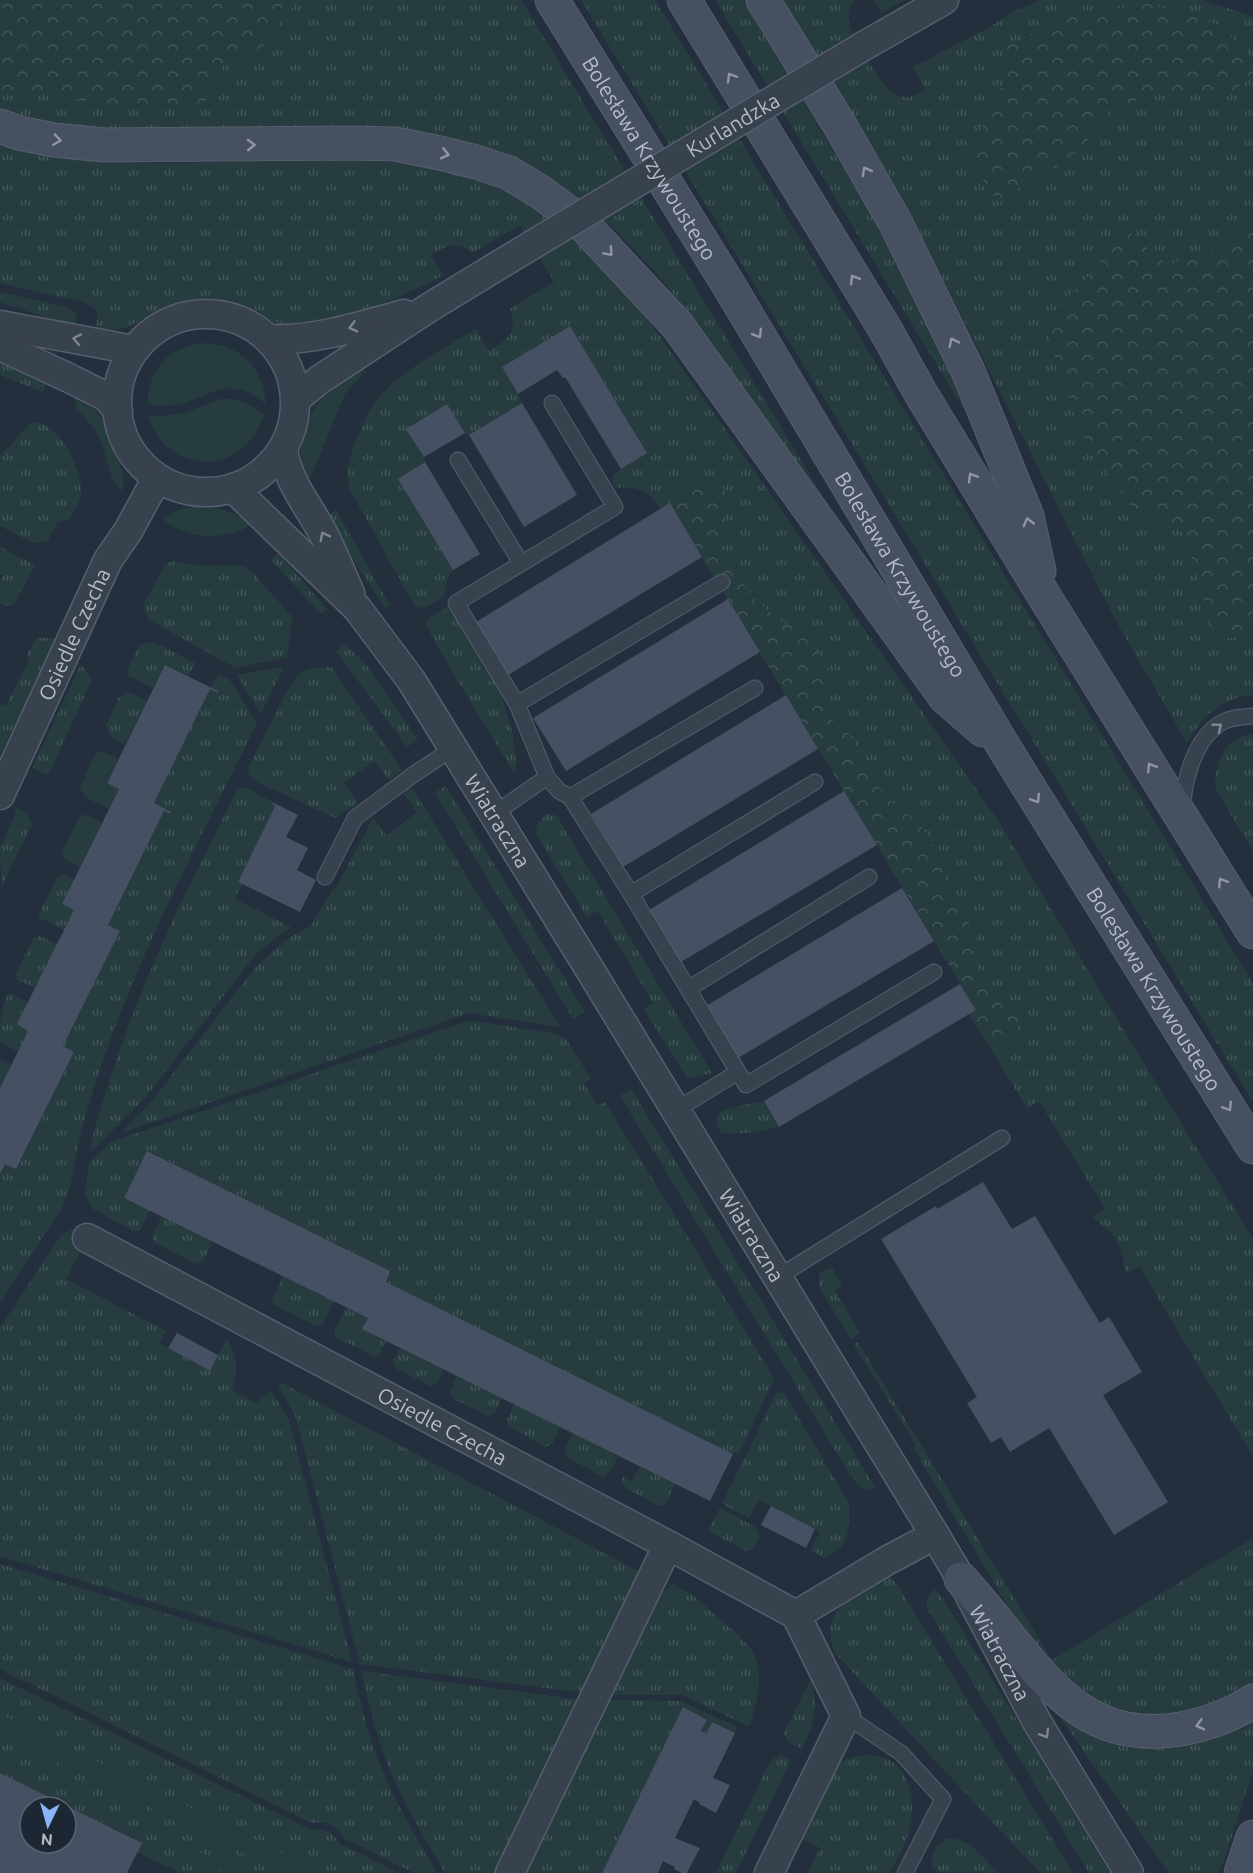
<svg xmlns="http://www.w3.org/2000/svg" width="1253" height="1873" font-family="Ubuntu,sans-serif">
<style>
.grass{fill:url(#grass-tufts)}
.forest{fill:url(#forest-crowns)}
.garden{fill:#263c3f}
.building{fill:#455162;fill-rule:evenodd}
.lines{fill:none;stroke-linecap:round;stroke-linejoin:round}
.service-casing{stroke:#565f6c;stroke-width:17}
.minor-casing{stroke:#565f6c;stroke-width:31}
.secondary-casing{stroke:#565f6c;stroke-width:35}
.service{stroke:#38414e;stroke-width:15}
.minor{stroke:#38414e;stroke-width:28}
.secondary{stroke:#465061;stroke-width:33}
.minor-bridge-casing{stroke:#565f6c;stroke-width:31;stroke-linecap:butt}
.minor-bridge{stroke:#38414e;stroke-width:28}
.oneway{stroke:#8e96a5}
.oneway2{stroke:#7c8592}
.labels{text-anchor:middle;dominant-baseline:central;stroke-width:6;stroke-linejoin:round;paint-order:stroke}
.street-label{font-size:21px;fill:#b4bcc9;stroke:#1d2633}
</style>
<defs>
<pattern id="grass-tufts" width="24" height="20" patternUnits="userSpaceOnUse" patternTransform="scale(1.5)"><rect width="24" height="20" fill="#263c3f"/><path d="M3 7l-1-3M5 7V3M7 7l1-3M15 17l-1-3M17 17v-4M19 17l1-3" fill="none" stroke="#435659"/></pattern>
<pattern id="forest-crowns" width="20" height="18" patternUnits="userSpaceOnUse" patternTransform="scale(1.5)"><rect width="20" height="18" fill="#263c3f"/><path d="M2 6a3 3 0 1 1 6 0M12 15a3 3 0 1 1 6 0" fill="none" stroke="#435659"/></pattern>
</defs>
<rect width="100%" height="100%" fill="#242f3e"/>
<path class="grass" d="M0 0H521L838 521 691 318 660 277 612 227 592 210 532 171 77 129 0 112Z
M581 0H655L1253 983V1102Z
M715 0H743L869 211 967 409 965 410 963 408Z
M784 0H855C848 9 847 16 850 27 860 45 882 95 904 97 912 98 919 94 926 90L913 67 988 28 1013 12 1040 0H1201L1253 16V695C1220 699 1203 715 1187 743L1117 623 911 216 888 175Z
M873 0H905L881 13Z
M0 142C21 147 41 152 62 156 87 161 113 162 139 163 268 167 412 135 530 204 558 221 579 244 601 267 622 289 642 311 660 336L999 822 1137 1052 1253 1239V1457L1139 1266 1127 1273C1123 1267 1124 1261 1122 1254 1118 1235 1106 1229 1093 1217L1105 1209 1039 1101 1027 1108 969 1014 976 1009 670 504 660 510C651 492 637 485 617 488L612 483 613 475 647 452 570 326 502 367 522 403 469 435 465 433 447 404 407 429 424 457 425 462 398 479 453 570 448 577 444 597 423 608 415 606 351 492C343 470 349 460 357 439 363 425 368 410 378 398 399 372 446 347 476 329L489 351C508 339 518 333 510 309L554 282 520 225 472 253C457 241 447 245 431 255L443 275C410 294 316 336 280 324 269 321 261 313 252 309 234 300 214 297 194 299 181 301 167 305 155 312 146 317 137 324 127 327 117 330 106 330 96 329L98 313 93 307 86 303 0 283Z
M0 292 70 308 77 314 74 327 0 302Z
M0 362 47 381 43 392 0 375Z
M33 422C60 422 83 471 81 494 80 502 73 512 69 520L58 522 47 542 33 543 0 526V456L29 425Z
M336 510 390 606 385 608 326 517Z
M0 547 35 565 14 605 4 606 0 604V581L3 575 0 574Z
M278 553 327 609 321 614 270 559Z
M171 561 204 566 231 565 245 567 254 574 292 617 287 657 236 668 149 620 143 606 164 567Z
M449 606 500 690 512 731 516 761 514 773 444 658 426 625 428 618Z
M36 638H60L21 718 17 720 0 755V706L1 704 6 706 29 660 27 655Z
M154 642 195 663 189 676 165 665 153 688 129 676 127 671 139 645Z
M344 644 365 663 418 740 407 747 336 651Z
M81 664 92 680 48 775 32 768Z
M284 667 261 714 237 675Z
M322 667 332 668 402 770 389 780 374 761 344 783 358 803 335 818 253 780 249 775 248 768 291 684C300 671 307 668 322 667Z
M218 674 229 679 257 723C207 825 153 926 113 1032 100 1067 88 1104 79 1140 75 1163 72 1185 63 1206L0 1302V1174L5 1164 23 1172 17 1168 74 1053 81 1055 63 1046 119 932 126 934 108 925 164 811 172 813 154 803 210 689 217 691 211 687Z
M130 692 147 701 125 745 112 738 106 726 119 698Z
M1253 734V852L1216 790C1212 766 1226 735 1253 734Z
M411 786 559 1025V1027L469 1013 121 1133 152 1101 255 968 285 940 311 926 332 890 336 888 373 818 387 836 417 812 403 793Z
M446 786 585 1012 573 1019 435 793Z
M241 788H246L276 804 238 882 242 884 235 899 291 927 261 949 248 964 146 1097 91 1152V1142C106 1090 122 1039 143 989 170 921 205 856 237 790Z
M14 806 27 813 32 824 1 888 0 847 16 813Z
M548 814 556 815 712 1073 687 1078 644 1009 653 1003 598 911 587 917 536 834C537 823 540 819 548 814Z
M63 874 74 880V910L64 930 38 917 57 877Z
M40 936 57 944 35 988 17 980 16 974 33 938Z
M10 993 28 1002 17 1024 28 1031 18 1051 0 1043C0 1026 0 1003 10 993Z
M468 1021H474L551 1033 566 1039 591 1079 584 1083 598 1106 605 1102 774 1378 739 1454 732 1452 731 1453 386 1282 392 1270 390 1271 148 1151 124 1199 150 1210 140 1230 135 1232 93 1209 88 1201 85 1193 89 1163 111 1142Z
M0 1059 11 1065 0 1088Z
M631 1089 875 1487 865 1490 860 1487 850 1475 620 1096Z
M764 1101 779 1127 749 1133H721C718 1128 714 1121 718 1115 722 1107 754 1103 764 1101Z
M162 1216 213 1241 203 1261 197 1264 154 1242 152 1236Z
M73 1229 92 1230 66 1279 166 1331 159 1343 209 1371 227 1339C237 1357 239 1370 232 1390L256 1403 271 1390 289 1420 352 1662 0 1556V1328L62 1234Z
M830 1268 834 1271 842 1285 835 1291 860 1333 851 1339 819 1287V1274L824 1270Z
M283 1276 334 1301 322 1326H316L274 1305 272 1300Z
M346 1308 368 1318 362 1329 386 1341 379 1355 373 1356 337 1338 334 1332Z
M858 1342 1052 1660 1253 1538V1686L1192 1714 1142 1717 1095 1705 1031 1644 913 1448 916 1445 854 1345Z
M400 1348 444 1369 437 1384 430 1386 397 1369 393 1362Z
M457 1376 502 1398 495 1413 488 1416 452 1398 450 1391Z
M282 1383 642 1573 586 1693 360 1664 296 1418 278 1385Z
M777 1392 784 1393 848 1501C851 1515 850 1539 838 1550 834 1553 829 1555 824 1558L811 1550 820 1532 759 1500 749 1518 722 1504Z
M514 1404 560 1427 553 1443 546 1447 509 1427 507 1420Z
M573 1433 618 1456 610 1472 603 1477 568 1458 565 1449Z
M640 1466 675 1484 666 1504 659 1506 624 1487 622 1481 623 1477 632 1482Z
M720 1508 754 1526 759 1536 753 1549 746 1551 708 1531Z
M0 1564 353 1669C360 1700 367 1732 379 1762 394 1801 416 1837 437 1873H414L344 1838C338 1826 325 1820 312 1823L0 1669Z
M889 1576 897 1584 1073 1873H1040L835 1653C823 1624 835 1607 860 1591 870 1586 879 1580 889 1576Z
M672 1584C690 1591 703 1604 717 1617 729 1627 742 1637 751 1649 765 1672 757 1704 749 1727L683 1695H611L663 1592Z
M936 1589 944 1600 1110 1873H1089L927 1608C926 1598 928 1594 936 1589Z
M361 1671 582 1700 498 1873H445C423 1836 400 1797 385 1757 375 1729 367 1700 361 1671Z
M0 1678 311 1830C324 1828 333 1833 340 1844L398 1873H181L137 1852 141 1842 0 1773Z
M811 1678C819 1708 814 1722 802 1749L788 1742 784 1733Z
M608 1700 681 1701 737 1727 735 1733 712 1722 706 1734 701 1731 707 1720 683 1708 602 1873H523Z
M1060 1714 1253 1717V1771L1225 1858 1218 1873H1169L1060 1717Z
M781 1755 791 1760 736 1873H716L771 1760Z
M865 1755C874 1756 885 1756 892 1762 915 1777 915 1812 908 1835 904 1848 896 1861 890 1873H808L820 1848 803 1839 829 1784 822 1780C834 1764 845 1757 865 1755Z
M951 1838C972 1841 984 1858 998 1873L936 1872 931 1865C932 1851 937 1842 951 1838Z"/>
<path class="forest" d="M0 0H297L260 51 225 63 213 83 204 105 139 108 0 89Z
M1147 3 1222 26 1253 60V76L1224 97 1173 91 1111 108 1089 139 1071 159 997 201 967 156 1006 79 1004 48 1060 19Z
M1253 222V638H1215L1184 533 1131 507 1082 436 1044 325 1128 231 1167 265 1225 247 1243 226Z
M697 482 722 486 731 501 722 527 723 547 749 593 777 619 805 633 829 669 824 701 834 722 854 738 863 769 894 805 921 826 943 859 946 890 963 909 977 940 974 962 985 982 1009 998 1020 1022 1010 1043 992 1050 969 1014 976 1009 670 503 679 490Z"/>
<path class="garden" d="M206 343C242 346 263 367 266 404 256 397 247 390 236 389 219 386 205 396 190 401 175 406 162 406 147 404 149 368 169 346 206 343Z
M363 369 365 370 366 372 350 387 344 396 312 475 307 480C293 455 304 417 324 396 335 385 350 377 363 369Z
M76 397 88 402 101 418 122 470 124 480 122 491C107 478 108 455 99 437 93 426 84 416 75 407Z
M220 399C240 399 248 401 264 415 244 477 168 477 148 416 177 417 194 410 220 399Z
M197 506C217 507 237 511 250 525 226 541 185 540 163 519L175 511Z
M102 751 118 759 107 782 119 789 109 809 85 797 80 787 96 753Z
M85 814 102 823 80 867 64 859 62 853 78 819Z
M0 1714 324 1873H283L0 1734Z
M186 1845 242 1873H228L183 1851Z"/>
<path class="building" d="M570 326 647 453 621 469 565 377 563 378 557 370 518 394 502 367Z
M522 403 577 495 524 527 469 435Z
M447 404 465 433 424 457 406 429Z
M425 462 480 554 453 570 398 479Z
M670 503 702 557 508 675 476 622Z
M728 599 760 652 566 771 533 718Z
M165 665 218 691V693L210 689 154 803 171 812V814L164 811 108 925 120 931 63 1046 74 1052 16 1169 5 1164 0 1174V1088L28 1031 17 1024 74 910 62 904 119 789 107 783Z
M786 695 818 749 623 867 591 814Z
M844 791 877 845 681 962 649 910Z
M276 804 298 815 286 837 308 848 297 870 316 880 300 912 238 882Z
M902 888 934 941 738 1058 706 1006Z
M960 984 976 1010 779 1127 764 1101Z
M147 1151 390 1271 392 1267 386 1282 733 1454 710 1501 362 1329 368 1318 124 1198Z
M983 1182 1012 1229 1035 1216 1100 1323 1109 1317 1142 1372 1103 1395 1168 1502 1114 1535 1049 1428 1010 1452 1001 1437 991 1443 967 1403 977 1397 881 1239 936 1206 937 1209Z
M177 1333 218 1355 210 1371 168 1348Z
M771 1506 815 1529 806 1548 761 1525Z
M683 1707 707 1720 701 1731 706 1734 712 1722 735 1733 713 1778 730 1785 716 1813 699 1804 700 1803 694 1799 675 1838 700 1848 687 1873H682L674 1869 675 1867 663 1861 658 1873H602Z
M0 1773 142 1843 127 1873H0ZM30 1807H66V1843H30Z"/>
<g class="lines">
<g class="service-casing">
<path id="service" d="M552 403 615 507 456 603 517 704 547 777 559 791 570 797 631 894 746 1085 934 972
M458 460 521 563
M517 704 722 582
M570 797 755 688
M1182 811C1184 782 1193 740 1221 723 1231 717 1242 717 1253 716
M494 814 547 777
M325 877 355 818 414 774 454 748
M631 894 815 782
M688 989 869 877
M676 1110 738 1072
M778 1277 1002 1138
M846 1716 901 1753 943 1799 905 1873"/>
</g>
<g class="minor-casing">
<g id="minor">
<path d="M862 47 944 0"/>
<circle cx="206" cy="403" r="89"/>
<path d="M0 325 134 350"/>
<path d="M269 339C311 342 364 325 404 314"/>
<path d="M0 346 69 378 107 397 118 411"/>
<path d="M296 399 319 380 430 307 532 245"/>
<path d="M283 449C287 481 308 505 323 533 333 552 341 573 350 593"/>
<path id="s1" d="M233 488 357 608 411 680 587 965 935 1535 961 1579 1037 1722 1129 1873"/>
<path id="s2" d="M0 795 108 560 128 531 157 478"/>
<path id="s3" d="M87 1238 668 1545 796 1615 888 1560 935 1535"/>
<path d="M510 1873 668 1545"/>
<path d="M769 1873 846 1716 796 1615"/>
</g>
</g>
<g class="secondary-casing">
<g id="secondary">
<path id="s4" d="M552 0 728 284 1005 749 1253 1147"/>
<path d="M684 0 885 329 920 392 1046 599 1253 932"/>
<path d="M763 0 839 124 895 222 968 371 1027 516 1039 571"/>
<path d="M0 126 19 133 54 140 105 145 353 143 395 144 440 153 476 162 509 173 539 191 581 222 677 325 945 697 983 730"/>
<path d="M961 1579C975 1595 989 1611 1002 1628 1052 1690 1092 1744 1181 1729 1207 1724 1231 1716 1253 1701"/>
<path d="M1241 1873 1253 1837"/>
</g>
</g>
<use href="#service" class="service"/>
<use href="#minor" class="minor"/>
<use href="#secondary" class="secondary"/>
<g class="minor-bridge-casing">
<g id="minor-bridge">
<path id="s5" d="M532 245 862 47"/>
</g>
</g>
<use href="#minor-bridge" class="minor-bridge"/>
</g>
<defs><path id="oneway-chevron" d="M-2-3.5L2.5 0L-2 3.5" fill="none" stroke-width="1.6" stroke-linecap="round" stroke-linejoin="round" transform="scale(1.5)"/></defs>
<g class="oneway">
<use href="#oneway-chevron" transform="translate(731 77) rotate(-121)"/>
<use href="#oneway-chevron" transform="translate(57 140) rotate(8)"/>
<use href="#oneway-chevron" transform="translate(251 145) rotate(-1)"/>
<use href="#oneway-chevron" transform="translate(445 154) rotate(14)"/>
<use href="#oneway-chevron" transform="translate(866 171) rotate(-119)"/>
<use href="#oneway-chevron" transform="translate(609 252) rotate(47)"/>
<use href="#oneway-chevron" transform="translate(854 279) rotate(-121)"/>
<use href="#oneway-chevron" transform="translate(758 334) rotate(59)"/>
<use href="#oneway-chevron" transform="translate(953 342) rotate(-116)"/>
<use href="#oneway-chevron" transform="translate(972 477) rotate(-121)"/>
<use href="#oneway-chevron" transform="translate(1028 522) rotate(-105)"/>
<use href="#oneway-chevron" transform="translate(1151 767) rotate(-122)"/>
<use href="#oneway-chevron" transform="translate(1036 799) rotate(58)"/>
<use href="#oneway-chevron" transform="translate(1222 882) rotate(-122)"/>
<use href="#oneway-chevron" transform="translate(1228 1107) rotate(58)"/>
<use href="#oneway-chevron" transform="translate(1200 1725) rotate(165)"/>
</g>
<g class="oneway2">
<use href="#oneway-chevron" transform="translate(353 327) rotate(166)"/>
<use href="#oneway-chevron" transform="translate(77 339) rotate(-169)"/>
<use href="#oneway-chevron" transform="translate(324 536) rotate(-117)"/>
<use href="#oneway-chevron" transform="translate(1218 727) rotate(-38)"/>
<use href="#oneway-chevron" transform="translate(1045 1734) rotate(59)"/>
</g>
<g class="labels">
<g class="street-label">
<text stroke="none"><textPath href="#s5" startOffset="234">Kurlandzka</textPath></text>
<text stroke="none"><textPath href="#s4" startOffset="186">Bolesława Krzywoustego</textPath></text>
<text stroke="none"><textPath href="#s4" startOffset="672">Bolesława Krzywoustego</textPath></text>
<text stroke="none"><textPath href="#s2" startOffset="177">Osiedle Czecha</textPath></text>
<text stroke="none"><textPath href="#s1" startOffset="428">Wiatraczna</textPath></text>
<text stroke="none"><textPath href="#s4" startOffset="1158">Bolesława Krzywoustego</textPath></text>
<text stroke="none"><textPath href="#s1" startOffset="914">Wiatraczna</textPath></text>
<text stroke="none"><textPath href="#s3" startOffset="402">Osiedle Czecha</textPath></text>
<text stroke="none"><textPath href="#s1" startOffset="1400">Wiatraczna</textPath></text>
</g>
</g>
<g transform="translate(48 1825) rotate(185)"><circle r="28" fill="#1d2633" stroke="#59626f" stroke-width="1.5"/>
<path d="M0-4.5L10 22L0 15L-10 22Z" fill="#8ab4f8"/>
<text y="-9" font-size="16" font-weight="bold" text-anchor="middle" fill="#b4bcc9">N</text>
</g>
</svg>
